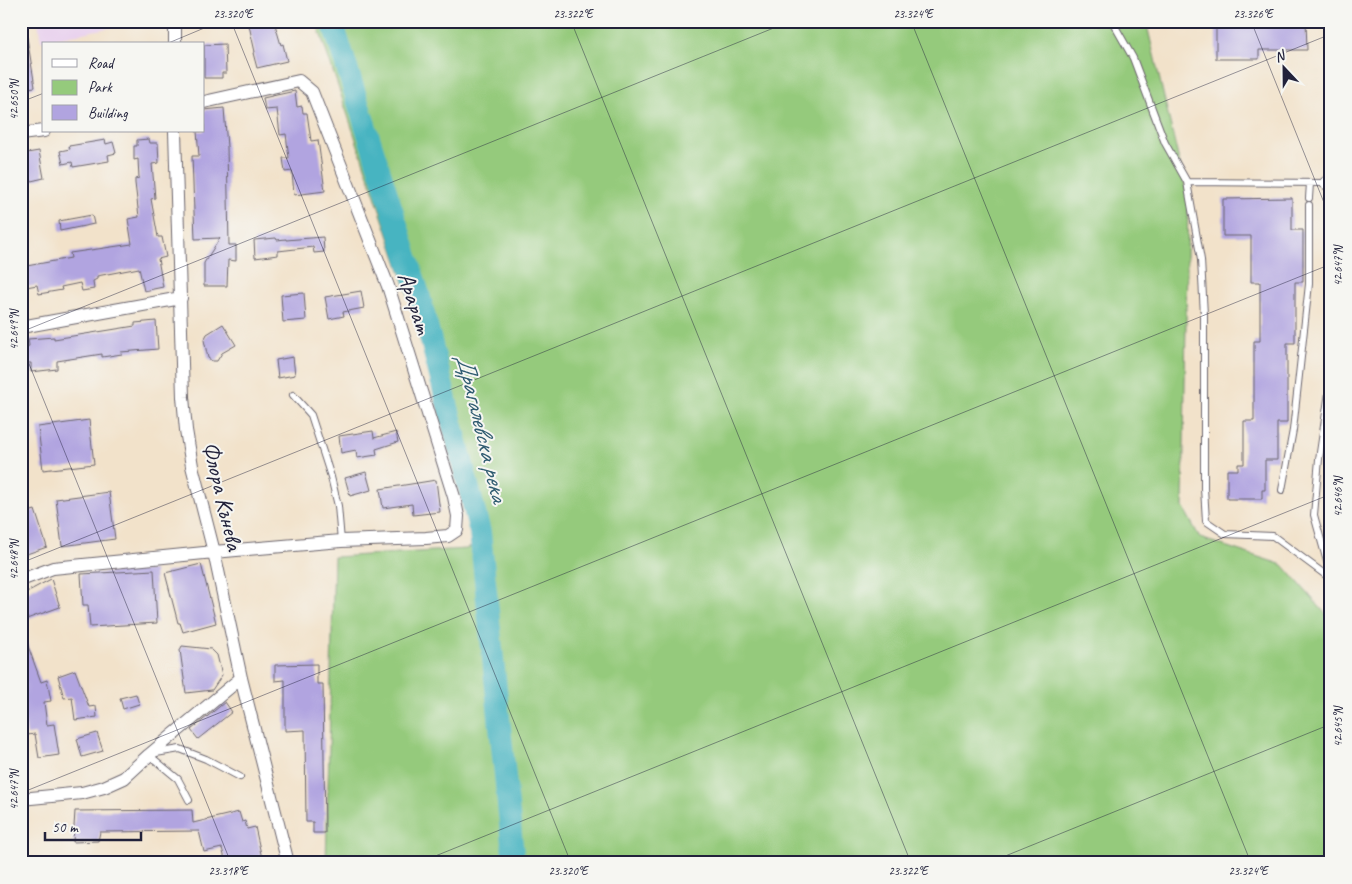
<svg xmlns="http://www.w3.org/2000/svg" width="1352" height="884" font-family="Caveat,sans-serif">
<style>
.built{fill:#e9d2ee}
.green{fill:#95ca7c;stroke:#5c765c}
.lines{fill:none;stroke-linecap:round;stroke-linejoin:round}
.river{stroke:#46b4c1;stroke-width:22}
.building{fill:#b1a4e0}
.service-casing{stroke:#6b656d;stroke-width:8}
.minor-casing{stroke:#6b656d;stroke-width:14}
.service{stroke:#fff;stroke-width:6}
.minor{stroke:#fff;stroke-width:12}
.ticks{fill:none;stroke:#22223b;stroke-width:1;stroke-opacity:0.45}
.labels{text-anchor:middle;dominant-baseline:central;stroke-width:4;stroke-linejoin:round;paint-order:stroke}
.street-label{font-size:24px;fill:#22223b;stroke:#f6f6f2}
.water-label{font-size:25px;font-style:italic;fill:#305c71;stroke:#f6f6f2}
.neatline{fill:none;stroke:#22223b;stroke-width:2}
.ticks-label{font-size:12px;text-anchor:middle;fill:#22223b}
</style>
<rect width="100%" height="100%" fill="#f6f6f2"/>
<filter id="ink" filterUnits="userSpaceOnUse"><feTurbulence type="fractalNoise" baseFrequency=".02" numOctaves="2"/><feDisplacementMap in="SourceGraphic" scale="10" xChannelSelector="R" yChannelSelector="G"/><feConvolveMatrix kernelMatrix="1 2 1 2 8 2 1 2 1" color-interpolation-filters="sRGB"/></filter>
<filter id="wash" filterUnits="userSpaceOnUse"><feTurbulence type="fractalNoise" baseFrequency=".0096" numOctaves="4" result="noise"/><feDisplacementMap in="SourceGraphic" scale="20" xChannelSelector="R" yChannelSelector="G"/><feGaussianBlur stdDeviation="1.12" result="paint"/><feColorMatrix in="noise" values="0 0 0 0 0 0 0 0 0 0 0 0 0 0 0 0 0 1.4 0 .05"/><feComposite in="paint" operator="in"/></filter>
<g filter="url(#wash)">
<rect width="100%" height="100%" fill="#f2e2ca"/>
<path class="built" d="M38 21H144L41 41Z"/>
<path class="green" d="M316 21H1146L1188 199 1183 507 1200 538 1283 565 1331 620V863H326L334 557 466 549 491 540Z"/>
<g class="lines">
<path class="river" d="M332 21 419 294 480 532 514 863"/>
</g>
<g id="blocks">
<path class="building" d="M248 21H274L281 45 283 44 287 61 257 68 253 53 255 52Z
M1216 21H1306L1307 50H1259V59H1216Z
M27 37 35 87 21 89V38Z
M225 44 226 73H222V78H204V45Z
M295 91 297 107 302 106 303 113H307L311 141 318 140 325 191 294 195 292 171 285 172 283 158H289L286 134 280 135 277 109 265 110 263 98Z
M224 108 227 147 229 245H236V261L228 260 227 286H204V263L220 238 195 239 192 156H199L197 131H204V110Z
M149 139 150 143H158L159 163 152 164 155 198 151 199 158 237H162L166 257 158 259 163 287 144 291 139 268 97 276V279L93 281 94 289 82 291 80 283 61 287 62 290 39 294 37 285 21 288V267L71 258 70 253 132 244 128 219 139 217 135 183V179L139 178 138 159 134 160V146H137V140Z
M105 140 106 144 113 142 116 153 108 155 109 161 73 167 72 162 63 164 60 151 70 149 69 146Z
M39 151 44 178 27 182 21 154Z
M1292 198V230H1303V282H1295V343H1287V423H1277V460H1265V490H1262V499H1227V470H1238V464H1244V421H1254V341H1260V282H1251V236H1223V199Z
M92 215 94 224 60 231 59 221Z
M323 237 324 252 314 253 313 247 278 251V255L255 258 254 240 276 238 277 240 286 239V240Z
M361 291 364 308 343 312 344 316 329 319 325 297Z
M304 293 306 320 283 322 281 295Z
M156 321 158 349 121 352 122 354 102 357V354L57 361V369L31 372V363H27L26 347 29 346 28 339 54 337V339L135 326V323Z
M223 324 236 345 222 353 217 361H212L208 358 204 340 207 334Z
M293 357 295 375 278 378 276 360Z
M89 420 94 464 43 470 38 427Z
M373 431 374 438 396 432 398 442 376 449 377 455 357 458 356 450 341 453 339 436Z
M366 472 371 490 350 496 345 478Z
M436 480 440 512 413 515 412 504 383 508 380 489Z
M109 492 115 539 62 546 56 499Z
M35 510 47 547 21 556V514Z
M201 564 216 623 183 632 180 623H178L165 573Z
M154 570 157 623 90 627 88 605H83L81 574Z
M51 579 60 607 21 621V595Z
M23 632 41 682 47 680 51 701 44 702 47 725 54 724 59 755 39 758 35 734 27 735 21 701V633Z
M182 646 211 649 217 655 222 675 212 690 186 693 180 650Z
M317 664V684H323L325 833H313V822H306L305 730 285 731V680L275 681V665Z
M75 670 89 707 96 706 97 717 75 720 72 697 64 698 58 676Z
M136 694 139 704 123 709 120 698Z
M225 702 232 712 198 739 191 730Z
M97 733 103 751 82 757 77 739Z
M192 810 193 823 239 812 242 822 245 821 247 829 255 827 263 863H226L222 848 204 852 199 831 100 832 98 841 73 842 75 811Z"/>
</g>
</g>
<g filter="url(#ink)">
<use href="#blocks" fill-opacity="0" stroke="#6b656d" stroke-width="1"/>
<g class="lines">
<g class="service-casing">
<path id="service" d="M1112 21 1133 58 1165 143 1187 182 1201 260 1204 315V488L1206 521 1225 534 1273 536 1331 579
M1187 182 1326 183
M1309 198 1310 183
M1331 379 1319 459 1314 515 1331 576
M293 395 311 415 331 477 338 506 341 541
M1282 490 1293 430 1309 284V205
M156 753 180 749 206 759 240 777
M149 755 178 779 189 800"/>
</g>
<g class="minor-casing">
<path id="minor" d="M175 21V44
M175 131 183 397 186 430 192 466 214 552 241 678 288 863
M21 134 44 131
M1326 183H1331
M21 327 181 298
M21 580 53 568 214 552 341 541 426 538 448 536 457 530 458 516 454 497 388 286 312 92 299 81 204 102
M21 799 82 793 104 787 124 778 149 755 241 678"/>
</g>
<use href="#service" class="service"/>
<use href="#minor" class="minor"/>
</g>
</g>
<path class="ticks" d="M231 21 571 863M571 21 911 863M911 21 1251 863M1251 21 1331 220M166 44 221 21M21 102 44 93M21 332 791 21M21 344 231 863M21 563 1331 34M21 793 1331 264M418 863 1331 494M988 863 1331 724"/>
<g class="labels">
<g class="street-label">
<text transform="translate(415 303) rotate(72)">Арарат</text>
<text transform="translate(223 496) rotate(77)">Флора Кънева</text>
</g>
<g class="water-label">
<text transform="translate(482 428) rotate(76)">Драгалевска река</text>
</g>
</g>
<rect width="1352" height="884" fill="none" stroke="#f6f6f2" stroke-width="55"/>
<rect x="42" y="42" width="162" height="90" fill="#f6f6f2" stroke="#a1a1a9"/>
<rect x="52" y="59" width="25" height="8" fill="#ffffff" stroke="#a1a1a9"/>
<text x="88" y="68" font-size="15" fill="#22223b">Road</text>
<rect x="52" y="80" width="25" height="15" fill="#95ca7c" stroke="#a1a1a9"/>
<text x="88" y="92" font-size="15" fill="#22223b">Park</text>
<rect x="52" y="105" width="25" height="15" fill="#b1a4e0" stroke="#a1a1a9"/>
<text x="88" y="118" font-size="15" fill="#22223b">Building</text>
<g transform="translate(1284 68) rotate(338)" stroke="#f6f6f2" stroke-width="4" paint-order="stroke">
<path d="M0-4L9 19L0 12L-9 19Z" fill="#22223b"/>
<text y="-8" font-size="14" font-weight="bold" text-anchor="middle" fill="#22223b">N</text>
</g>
<path d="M45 832v8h96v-8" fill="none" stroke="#22223b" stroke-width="2.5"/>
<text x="52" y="832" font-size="15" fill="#22223b" stroke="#f6f6f2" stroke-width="4" paint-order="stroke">50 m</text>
<rect x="28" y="28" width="1296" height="828" class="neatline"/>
<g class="ticks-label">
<text x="233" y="18">23.320°E</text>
<text x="573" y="18">23.322°E</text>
<text x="913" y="18">23.324°E</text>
<text x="1253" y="18">23.326°E</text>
<text transform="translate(14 100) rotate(-90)" y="4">42.650°N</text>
<text transform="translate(1338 266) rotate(-90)" y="4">42.647°N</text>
<text transform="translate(14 330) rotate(-90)" y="4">42.649°N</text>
<text transform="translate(1338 497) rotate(-90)" y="4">42.646°N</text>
<text transform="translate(14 560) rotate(-90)" y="4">42.648°N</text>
<text transform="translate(1338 727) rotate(-90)" y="4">42.645°N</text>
<text transform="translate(14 790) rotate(-90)" y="4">42.647°N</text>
<text x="228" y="875">23.318°E</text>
<text x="568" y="875">23.320°E</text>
<text x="908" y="875">23.322°E</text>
<text x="1248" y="875">23.324°E</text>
</g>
</svg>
